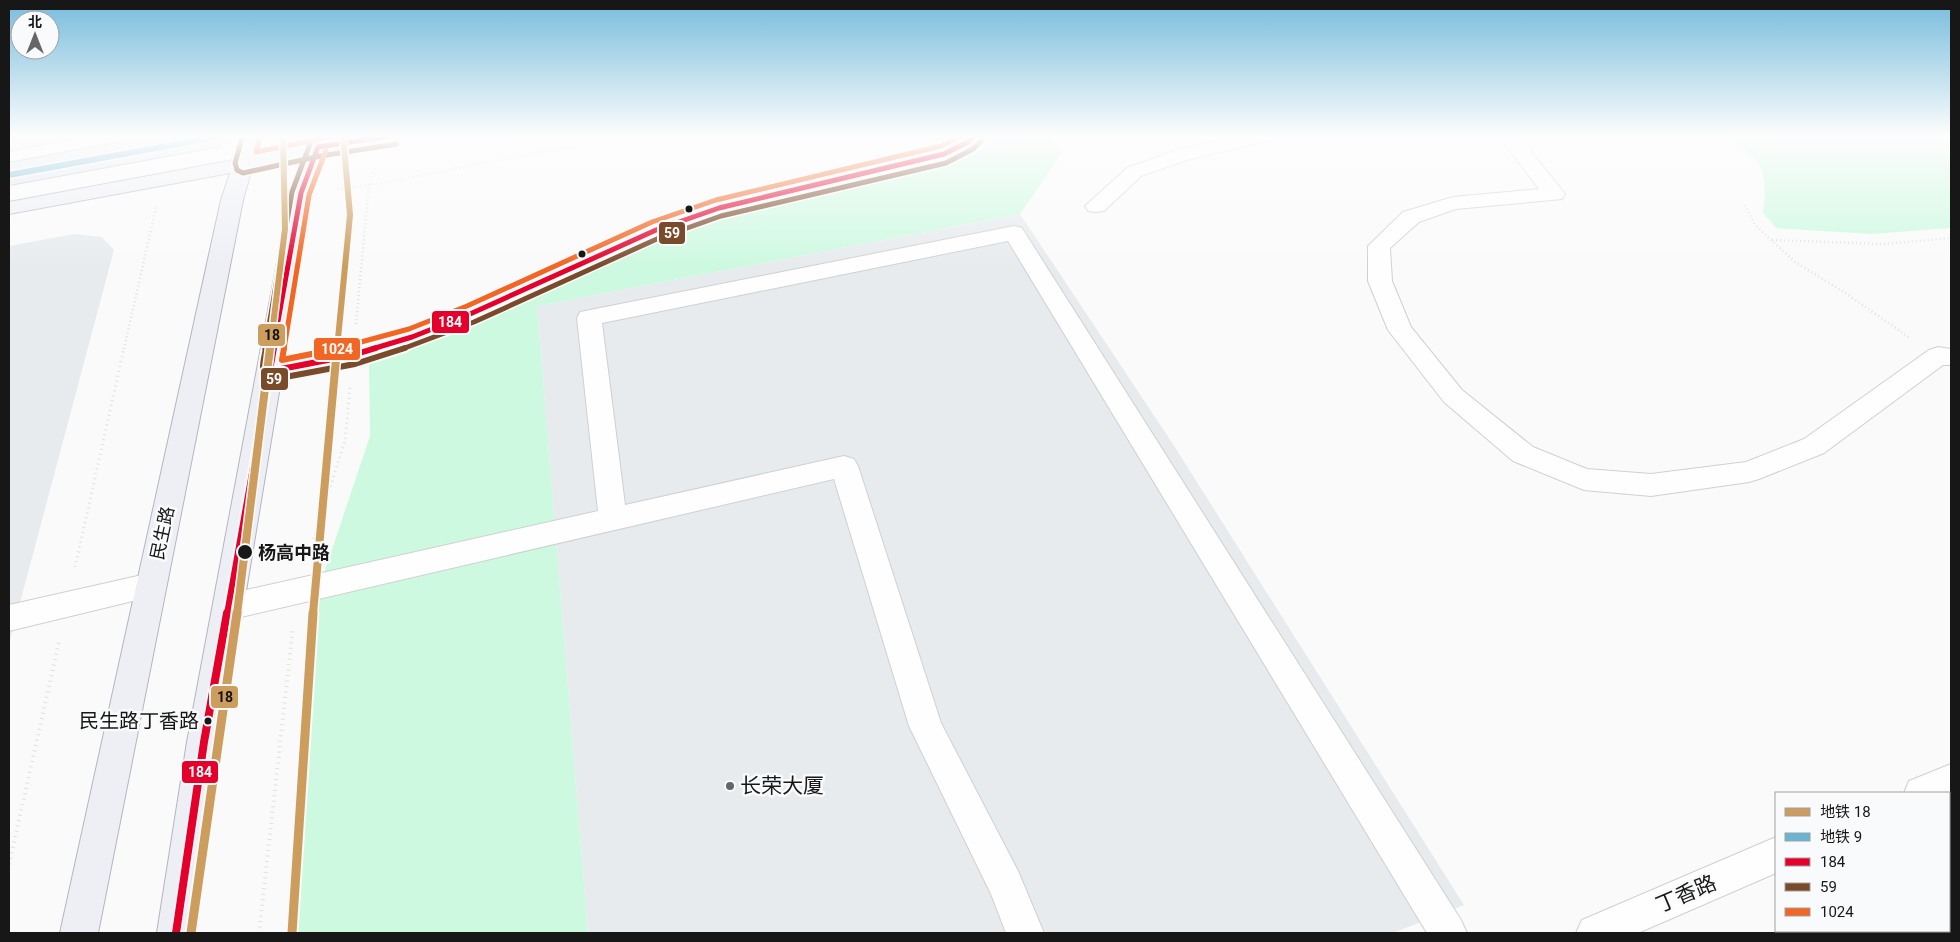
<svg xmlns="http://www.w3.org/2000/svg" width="1960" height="942" font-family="Roboto,'Noto Sans SC',sans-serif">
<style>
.built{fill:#e7ebee}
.green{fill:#cdf9e0}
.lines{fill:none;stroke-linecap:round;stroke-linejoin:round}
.minor-casing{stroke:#d0d0d0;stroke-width:2}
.major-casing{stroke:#b2b6c0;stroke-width:2}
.highway-casing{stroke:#b2b6c0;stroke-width:2}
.path-far2{stroke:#e0e0e0;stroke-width:2.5;stroke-dasharray:1 3;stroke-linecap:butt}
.path-far1{stroke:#e0e0e0;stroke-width:3;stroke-dasharray:1 4;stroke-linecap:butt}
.path{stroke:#e0e0e0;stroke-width:4;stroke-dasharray:1 4.5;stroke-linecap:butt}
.minor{fill:#fefefe;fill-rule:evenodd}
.major{fill:#edeff5;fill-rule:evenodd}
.highway{fill:#e1e5ef;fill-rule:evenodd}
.highway-bridge-casing{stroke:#b2b6c0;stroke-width:24;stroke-linecap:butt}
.highway-bridge{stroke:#e1e5ef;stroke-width:22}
.bus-1-far2-casing{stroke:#f9fafb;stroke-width:8}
.bus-1-far1-casing{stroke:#f9fafb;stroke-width:10}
.bus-1-casing{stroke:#f9fafb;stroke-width:11}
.bus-2-far1-casing{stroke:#f9fafb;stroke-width:8}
.bus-2-casing{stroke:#f9fafb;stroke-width:10}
.bus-3-far1-casing{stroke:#f9fafb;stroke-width:8}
.bus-3-casing{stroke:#f9fafb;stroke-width:10}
.bus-1-far2{stroke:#e4002b;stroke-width:5}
.bus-1-far1{stroke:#e4002b;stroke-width:6}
.bus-1{stroke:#e4002b;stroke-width:8}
.bus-2-far1{stroke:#7a4b2a;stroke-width:5}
.bus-2{stroke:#7a4b2a;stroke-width:6}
.bus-3-far1{stroke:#f26522;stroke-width:5}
.bus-3{stroke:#f26522;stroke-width:6}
.metro-1-far2-casing{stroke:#f9fafb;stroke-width:9}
.metro-1-far1-casing{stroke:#f9fafb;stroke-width:11}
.metro-1-casing{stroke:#f9fafb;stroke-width:13}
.metro-2-casing{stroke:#f9fafb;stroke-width:9}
.metro-1-far2{stroke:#cc9d5d;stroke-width:6}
.metro-1-far1{stroke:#cc9d5d;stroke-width:8}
.metro-1{stroke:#cc9d5d;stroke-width:9}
.metro-2{stroke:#68b4d3;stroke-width:6}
.bus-dot{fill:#171717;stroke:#f9fafb;stroke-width:2}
.poi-dot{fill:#666;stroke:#f9fafb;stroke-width:2}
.labels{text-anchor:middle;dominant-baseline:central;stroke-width:5;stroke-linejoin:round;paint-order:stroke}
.street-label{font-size:18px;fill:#171717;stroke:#f9fafb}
.stop-label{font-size:18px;font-weight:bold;fill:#171717;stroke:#f9fafb;text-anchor:start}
.near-bus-label{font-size:20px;fill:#171717;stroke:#f9fafb;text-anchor:end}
.near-poi-label{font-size:21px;fill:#171717;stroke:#f9fafb;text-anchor:start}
.near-street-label{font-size:21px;fill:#171717;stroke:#f9fafb}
.line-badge{stroke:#f9fafb;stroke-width:2}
.badge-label{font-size:14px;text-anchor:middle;font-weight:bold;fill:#fff}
.pale-badge-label{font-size:14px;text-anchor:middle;font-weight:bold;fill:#111}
</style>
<rect width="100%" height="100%" fill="#fafafa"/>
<path class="built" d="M1020 214 1171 441 1464 905 1393 933H588L537 306Z
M74 234 102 237 114 250 9 644V246Z"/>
<path class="green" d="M999 135H1047L1062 153 1020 214 537 306 588 933H287L316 597 370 436 369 361 449 336 653 244 722 220 950 166 987 147Z
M1721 135H1951V228L1871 234 1776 228 1763 213C1765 198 1767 180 1760 167 1754 155 1732 141 1721 135Z"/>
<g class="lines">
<g class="minor-casing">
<path id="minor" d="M964 135H985L975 146 951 158 726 213 664 235 478 320 421 343 353 364 271 380 262 377 258 371 262 365 271 362 352 347 403 331 462 308 648 225 711 203 937 150Z
M1243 135H1278L1275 139 1187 160 1141 176 1104 211 1096 212 1088 211 1085 206 1127 168 1174 151Z
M1495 135H1517L1522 140 1565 194 1562 199 1456 209 1419 222 1390 248 1392 281 1411 327 1462 390 1533 447 1587 469 1651 474 1746 462 1804 439 1929 350 1938 347 1951 349V365H1943L1824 453 1759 479 1749 482 1651 496 1584 490 1513 461 1444 402 1388 330 1368 281V246L1403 212 1453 197 1539 189 1508 148Z
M1014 226 1022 228 1025 233 1461 920 1467 933H1427L1008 241 602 323 625 505 844 456 854 459 858 466 941 723 1018 871 1044 933H1006L991 894 909 726 834 479 228 620 217 616 213 607 217 598 228 594 598 511 577 318 580 312Z
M151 573 162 576 166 585 162 594 9 631V605Z
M1951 764V797L1949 798V793H1904L1909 781Z
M1776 837V873L1638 933H1576L1582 920Z
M1951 858V894L1949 895V859Z
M1813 931H1855L1854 933H1812Z"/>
</g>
<g class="major-casing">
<path id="major" d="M242 135H262L256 155 309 143 312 135H332L331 139 358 135H405L402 139 395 141 326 152 312 193 221 742 195 933H157L187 742 290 193 304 156 252 168 243 200 98 933H60L221 200 230 173 9 214V202L234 160Z"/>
</g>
<g class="highway-casing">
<path id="highway" d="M32 135H72L69 139 9 151V139Z"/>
</g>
<path class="path-far2" d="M337 189 369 185 634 135
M1745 205 1756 226 1795 262 1844 292 1910 338
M1772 240 1884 244 1951 238
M356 324 369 185 375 167
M124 349 156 207"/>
<path class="path-far1" d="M309 553 345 441 350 387
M75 567 124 348"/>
<path class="path" d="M9 864 59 642
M259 933 293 627"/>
<use href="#minor" class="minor"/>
<use href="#major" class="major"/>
<use href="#highway" class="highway"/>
<g class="highway-bridge-casing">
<path id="highway-bridge" d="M9 174 220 135"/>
</g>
<use href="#highway-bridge" class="highway-bridge"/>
<g class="bus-1-far2-casing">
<path id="bus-1-far2" d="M318 147 395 135
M273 349 301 193 318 147
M372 349 412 337 470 314 656 230 719 208 944 154 968 142 975 135"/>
</g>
<g class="bus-1-far1-casing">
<path id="bus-1-far1" d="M271 371 353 355 376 348
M227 614 274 348"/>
</g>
<g class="bus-1-casing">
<path id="bus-1" d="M176 933 204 742 227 613"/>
</g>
<g class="bus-2-far1-casing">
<path id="bus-2-far1" d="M243 135 235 163 237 170 243 173 320 156 396 144
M265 349 292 192 310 144
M402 349 474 322 659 238 721 216 946 163 973 149 981 141"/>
</g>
<g class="bus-2-casing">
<path id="bus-2" d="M266 348C264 360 259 372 269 380L355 364 405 348"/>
</g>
<g class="bus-3-far1-casing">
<path id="bus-3-far1" d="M260 137 256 152 340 135
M284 349 309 195 326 150
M335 349 409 329 467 306 652 222 716 200 941 146 963 135"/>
</g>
<g class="bus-3-casing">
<path id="bus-3" d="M284 348 282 360 341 348"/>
</g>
<use href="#bus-1-far2" class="bus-1-far2"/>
<use href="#bus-1-far1" class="bus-1-far1"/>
<use href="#bus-1" class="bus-1"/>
<use href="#bus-2-far1" class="bus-2-far1"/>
<use href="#bus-2" class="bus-2"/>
<use href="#bus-3-far1" class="bus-3-far1"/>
<use href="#bus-3" class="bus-3"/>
<g class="metro-1-far2-casing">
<path id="metro-1-far2" d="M270 349 285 229 283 135
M337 349 350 215 343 135"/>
</g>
<g class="metro-1-far1-casing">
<path id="metro-1-far1" d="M237 614 270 348
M313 614 337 348"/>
</g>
<g class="metro-1-casing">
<path id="metro-1" d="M191 933 237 613
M292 933 313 613"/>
</g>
<g class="metro-2-casing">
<path id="metro-2" d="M9 175 227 135"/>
</g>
<use href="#metro-1-far2" class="metro-1-far2"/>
<use href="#metro-1-far1" class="metro-1-far1"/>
<use href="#metro-1" class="metro-1"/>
<use href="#metro-2" class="metro-2"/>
</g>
<linearGradient id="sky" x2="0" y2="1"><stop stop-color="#77bcdc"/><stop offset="0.51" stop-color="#fdfdfd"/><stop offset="1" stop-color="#fdfdfd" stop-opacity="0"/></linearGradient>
<rect width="1960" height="267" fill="url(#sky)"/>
<g class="bus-dot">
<circle cx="689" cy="209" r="4.5"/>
<circle cx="582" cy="254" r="4.5"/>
<circle cx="245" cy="552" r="8"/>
<circle cx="208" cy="721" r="4.5"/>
</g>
<circle class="poi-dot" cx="730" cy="786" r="5"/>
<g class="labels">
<g class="street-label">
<text transform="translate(162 533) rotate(-78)">民生路</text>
</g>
<g class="stop-label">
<text x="258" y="552">杨高中路</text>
</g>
<g class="near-bus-label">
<text x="199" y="721">民生路丁香路</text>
</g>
<g class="near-poi-label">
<text x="740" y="786">长荣大厦</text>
</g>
<g class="near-street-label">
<text transform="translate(1686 894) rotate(-23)">丁香路</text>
</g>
</g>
<g class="line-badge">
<rect x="658" y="221" width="28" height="24" rx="5" fill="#7a4b2a"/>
<rect x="431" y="310" width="39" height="24" rx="5" fill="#e4002b"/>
<rect x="257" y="323" width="29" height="24" rx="5" fill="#cc9d5d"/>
<rect x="313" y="337" width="48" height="24" rx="5" fill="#f26522"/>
<rect x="260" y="367" width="29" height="24" rx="5" fill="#7a4b2a"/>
<rect x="210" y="685" width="29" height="24" rx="5" fill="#cc9d5d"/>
<rect x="181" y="760" width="38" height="24" rx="5" fill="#e4002b"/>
</g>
<g class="badge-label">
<text x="672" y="238">59</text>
<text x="450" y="327">184</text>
<text x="337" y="354">1024</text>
<text x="274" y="384">59</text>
<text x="200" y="777">184</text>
</g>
<g class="pale-badge-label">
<text x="272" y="340">18</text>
<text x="225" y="702">18</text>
</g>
<rect width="1960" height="942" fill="none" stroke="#171717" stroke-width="20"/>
<rect x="1775" y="792" width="175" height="140" fill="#f9fafb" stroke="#9f9fa0"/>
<rect x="1785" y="808" width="25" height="8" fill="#cc9d5d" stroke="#9f9fa0"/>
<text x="1820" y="817" font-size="15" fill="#171717">地铁 18</text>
<rect x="1785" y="833" width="25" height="8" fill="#68b4d3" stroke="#9f9fa0"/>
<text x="1820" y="842" font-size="15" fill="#171717">地铁 9</text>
<rect x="1785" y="858" width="25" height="8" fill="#e4002b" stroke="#9f9fa0"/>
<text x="1820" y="867" font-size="15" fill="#171717">184</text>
<rect x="1785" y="883" width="25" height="8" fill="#7a4b2a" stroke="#9f9fa0"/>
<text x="1820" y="892" font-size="15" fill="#171717">59</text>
<rect x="1785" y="908" width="25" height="8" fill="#f26522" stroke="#9f9fa0"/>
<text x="1820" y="917" font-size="15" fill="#171717">1024</text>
<g transform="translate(35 35)"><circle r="24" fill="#f9fafb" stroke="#9f9fa0"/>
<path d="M0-4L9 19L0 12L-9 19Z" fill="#666666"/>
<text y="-8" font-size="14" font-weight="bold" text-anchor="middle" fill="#171717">北</text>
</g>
</svg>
